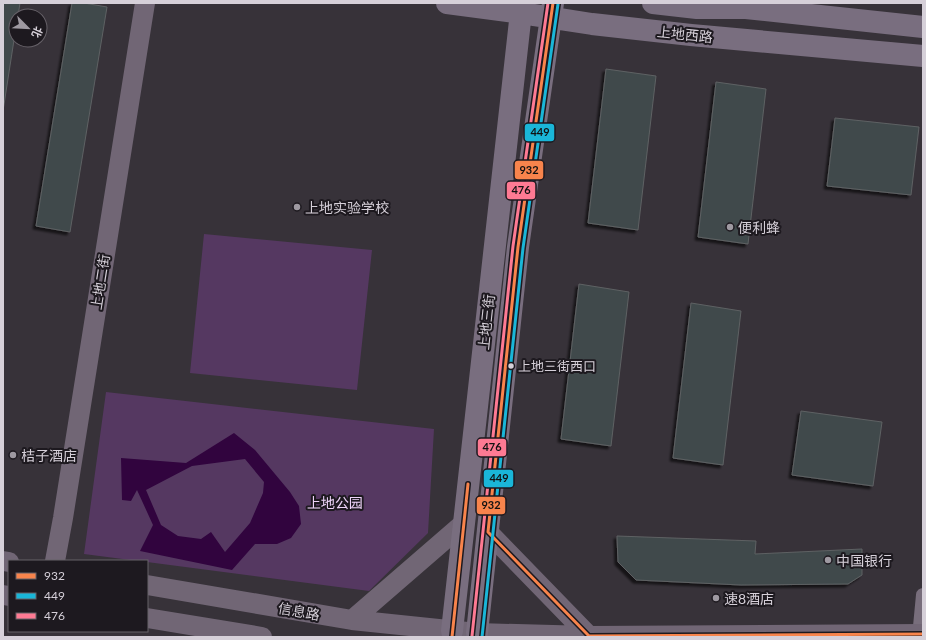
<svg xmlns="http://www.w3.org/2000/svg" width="926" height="640" font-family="Lato,'Noto Sans SC',sans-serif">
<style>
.green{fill:#553861}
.water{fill:#31043e;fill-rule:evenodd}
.building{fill:#404a4c;stroke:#5e6163;filter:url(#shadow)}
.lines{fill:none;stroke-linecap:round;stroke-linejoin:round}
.street{stroke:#786e7c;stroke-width:14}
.secondary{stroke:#716675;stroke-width:20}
.primary{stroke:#796e7f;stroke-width:22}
.bus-1-casing{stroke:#1d191f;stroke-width:6}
.bus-2-casing{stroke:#1d191f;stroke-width:6}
.bus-3-casing{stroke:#1d191f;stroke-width:6}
.bus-1{stroke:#f8844c;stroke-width:3}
.bus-2{stroke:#1ab6d8;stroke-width:3}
.bus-3{stroke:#fe7a93;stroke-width:3}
.poi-dot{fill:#9e99a1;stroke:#1d191f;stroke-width:1.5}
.bus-dot{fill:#d6d0d9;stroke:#1d191f;stroke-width:1.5}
.labels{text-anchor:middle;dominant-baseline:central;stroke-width:4;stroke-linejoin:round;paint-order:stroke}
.bus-label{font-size:13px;fill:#d6d0d9;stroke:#1d191f;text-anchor:start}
.street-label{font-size:14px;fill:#d6d0d9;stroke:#1d191f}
.poi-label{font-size:14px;fill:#d6d0d9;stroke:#1d191f;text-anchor:start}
.park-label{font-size:14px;fill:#edd3f8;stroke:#1d191f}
.line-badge{stroke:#1d191f;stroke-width:1.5}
.pale-badge-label{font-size:11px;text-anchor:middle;font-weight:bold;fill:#111}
</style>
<defs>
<filter id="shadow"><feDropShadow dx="-3" dy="3" stdDeviation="1" flood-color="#0009"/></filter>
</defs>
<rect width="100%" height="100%" fill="#373239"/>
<path class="green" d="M204 234 372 250 357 390 190 373Z
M106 392 434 429 428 533 369 591 147 562V561H138L84 554Z"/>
<path class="water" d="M234 433 255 450 290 492 299 506 301 524 291 538 277 544H255L232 570 140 551 153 525 137 490 131 501 122 500 121 458 186 463ZM245 459 264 482 263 493 250 523 225 552 211 532 201 539 178 536 161 525 146 490 192 466Z"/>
<path class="building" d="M3 3H20L18 16H16V27L3 111Z
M72 3H84L107 7 70 232 36 226Z
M606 69 656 76 638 230 588 223Z
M716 82 766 89 748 244 698 237Z
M835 118 919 127 911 195 827 186Z
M579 284 629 292 611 446 561 439Z
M691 303 741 311 723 465 673 458Z
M801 411 882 422 873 486 792 475Z
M617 536 756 541 755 554 862 549V575L848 584 741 585 636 580 618 562Z"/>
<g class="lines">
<path class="street" d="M919 637 923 595"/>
<path class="secondary" d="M488 532 589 636
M3 561 9 562
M55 561 63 518 145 3
M147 585 352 620 477 633 589 636 923 634
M3 595 9 596
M147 618 262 637
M352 620 464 523"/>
<path class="primary" d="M447 3 521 13 592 24 691 35 923 56
M653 3 697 8H746L923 27
M452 631 522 3
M477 633 518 247 553 3"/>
<g class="bus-1-casing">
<path id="bus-1" d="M553 3 518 247 488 532 589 636 923 634
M452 637 468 484"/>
</g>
<g class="bus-2-casing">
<path id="bus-2" d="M482 637 523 248 558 4"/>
</g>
<g class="bus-3-casing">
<path id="bus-3" d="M472 636 513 246 548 3"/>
</g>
<use href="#bus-1" class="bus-1"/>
<use href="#bus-2" class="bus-2"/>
<use href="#bus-3" class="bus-3"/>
</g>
<g class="poi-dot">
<circle cx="297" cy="207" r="4"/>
<circle cx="730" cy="227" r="4"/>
<circle cx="13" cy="455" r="4"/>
<circle cx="828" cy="560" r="4"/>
<circle cx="716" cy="598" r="4"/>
</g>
<circle class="bus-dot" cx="511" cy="366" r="3.5"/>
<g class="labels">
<g class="bus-label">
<text x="518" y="366">上地三街西口</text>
</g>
<g class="street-label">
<text transform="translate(685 34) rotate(6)">上地西路</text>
<text transform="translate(100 282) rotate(-81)">上地二街</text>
<text transform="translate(486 322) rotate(-84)">上地三街</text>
<text transform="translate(299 611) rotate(10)">信息路</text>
</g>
<g class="poi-label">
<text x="305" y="207">上地实验学校</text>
<text x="738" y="227">便利蜂</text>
<text x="21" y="455">桔子酒店</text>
<text x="836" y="560">中国银行</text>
<text x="724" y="598">速8酒店</text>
</g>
<g class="park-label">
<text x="335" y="502">上地公园</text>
</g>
</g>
<g class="line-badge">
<rect x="524" y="123" width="31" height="19" rx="4" fill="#1ab6d8"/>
<rect x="514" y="160" width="30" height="20" rx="4" fill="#f8844c"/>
<rect x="506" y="181" width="30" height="19" rx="4" fill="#fe7a93"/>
<rect x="477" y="438" width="30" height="19" rx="4" fill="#fe7a93"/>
<rect x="483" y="469" width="31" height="19" rx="4" fill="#1ab6d8"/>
<rect x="476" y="496" width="30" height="19" rx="4" fill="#f8844c"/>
</g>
<g class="pale-badge-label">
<text x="540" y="136">449</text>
<text x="529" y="174">932</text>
<text x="521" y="194">476</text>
<text x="492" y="451">476</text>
<text x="499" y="482">449</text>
<text x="491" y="509">932</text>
</g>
<rect width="926" height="640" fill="none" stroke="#d6d0d9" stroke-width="8"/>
<rect x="8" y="560" width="140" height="72" fill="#1d191f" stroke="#676269"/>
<rect x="16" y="573" width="20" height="6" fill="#f8844c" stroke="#676269"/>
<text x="44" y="580" font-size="12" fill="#d6d0d9">932</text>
<rect x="16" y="593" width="20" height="6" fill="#1ab6d8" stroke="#676269"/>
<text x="44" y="600" font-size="12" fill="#d6d0d9">449</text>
<rect x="16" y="613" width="20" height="6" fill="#fe7a93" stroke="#676269"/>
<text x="44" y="620" font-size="12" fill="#d6d0d9">476</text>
<g transform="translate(28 28) rotate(114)"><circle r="19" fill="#1d191f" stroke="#676269"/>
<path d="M0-3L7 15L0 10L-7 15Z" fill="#9e99a1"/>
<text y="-6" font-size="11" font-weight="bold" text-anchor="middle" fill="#d6d0d9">北</text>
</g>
</svg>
